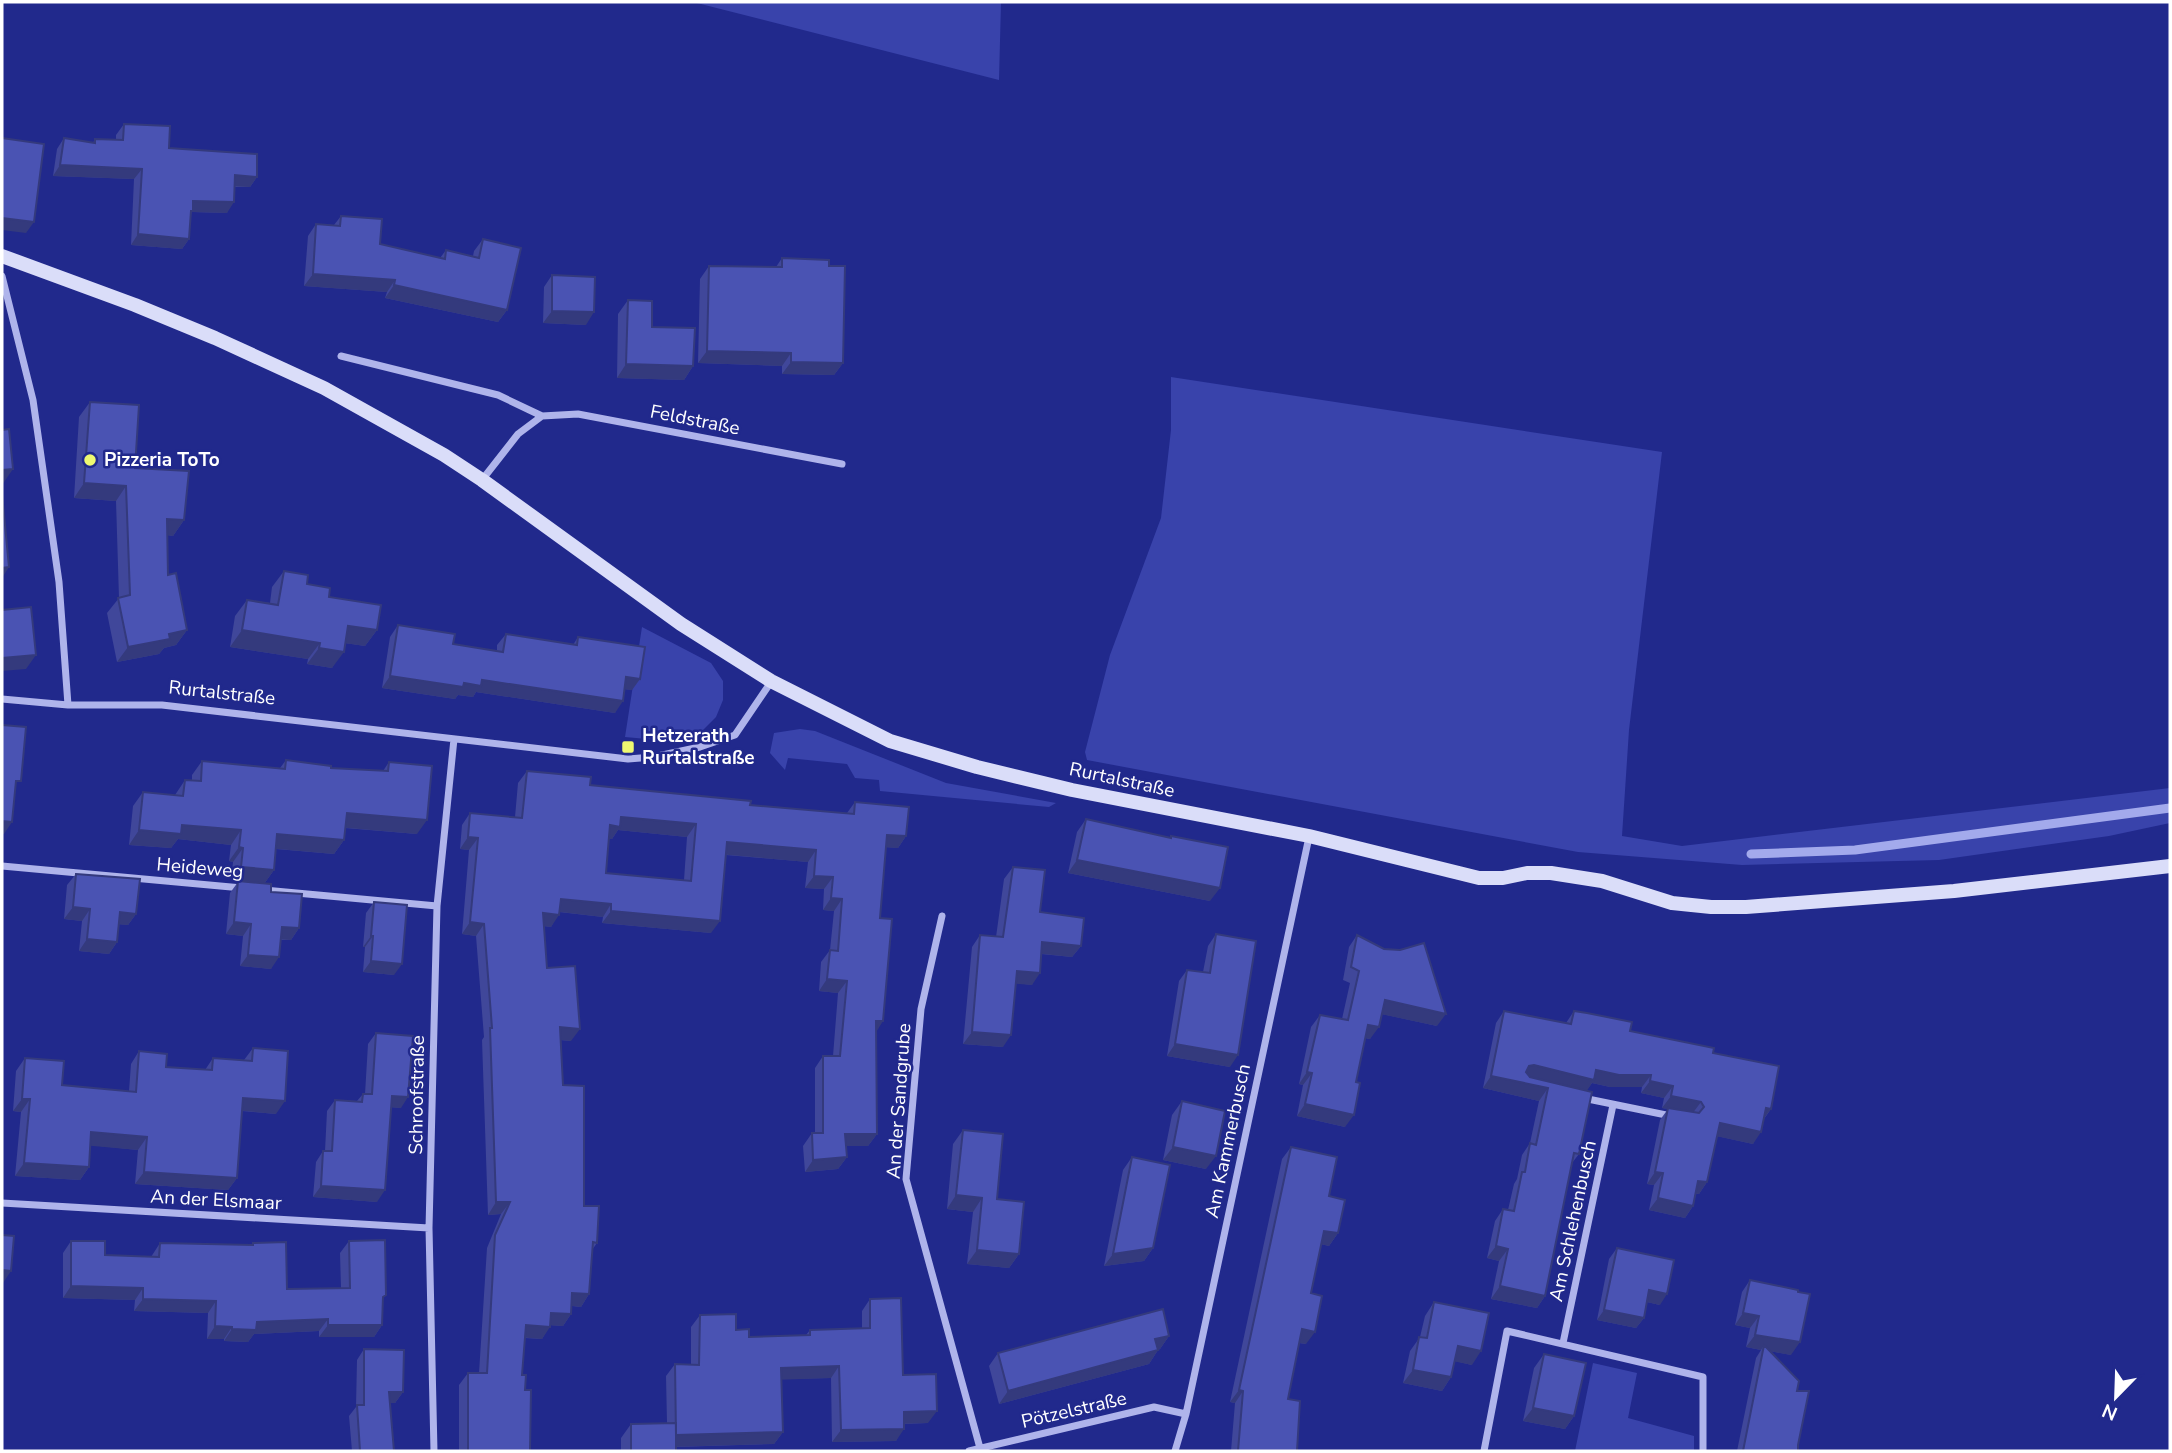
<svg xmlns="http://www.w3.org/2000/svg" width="2172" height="1453" font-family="'Nunito Sans',sans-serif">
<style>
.green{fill:#3943ab}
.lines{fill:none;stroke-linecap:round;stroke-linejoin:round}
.stream{stroke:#a3aaec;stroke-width:9}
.street{stroke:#afb4eb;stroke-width:7}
.secondary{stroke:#daddf9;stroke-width:14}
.wall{fill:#40479a;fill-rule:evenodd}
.shaded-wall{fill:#343a7d}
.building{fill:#4a53b3;stroke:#343a7d;stroke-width:2;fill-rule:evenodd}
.poi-dot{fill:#eef871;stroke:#21298c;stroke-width:2.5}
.labels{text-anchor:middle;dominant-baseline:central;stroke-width:5;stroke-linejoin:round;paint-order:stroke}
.street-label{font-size:19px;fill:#fff;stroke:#21298c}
.poi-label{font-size:19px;font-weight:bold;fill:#fff;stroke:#21298c;text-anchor:start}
</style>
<rect width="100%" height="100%" fill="#21298c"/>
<path class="green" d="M693 2H1001L999 80Z
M1171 377 1662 452 1629 730 1622 836 1682 846 2170 788V823L2109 836 1939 860 1742 865 1578 852 1087 760 1085 752 1110 655 1161 518 1171 430Z
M642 627 711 663 723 681V700L716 717 703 730 685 738 669 741 625 737Z
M800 729 815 731 946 783 1056 803 1049 807 880 791 879 780 855 778 847 764 788 758 785 770 770 753 774 733Z
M1593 1363 1637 1373 1628 1418 1694 1436V1451H1575Z"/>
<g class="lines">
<path class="stream" d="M1751 854 1855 850 2170 808"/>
<path class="street" d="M2 276 33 400 59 582 68 705
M341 356 498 395 542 416 578 414 842 464
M482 480 518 434 542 416
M2 699 68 705H162L628 759 653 757 700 747 735 735 771 682
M2 866 242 888
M264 890 437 906
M942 916 921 1009 906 1179 980 1448
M1583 1098 1671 1116
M2 1203 429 1228
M1563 1343 1613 1105
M434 1451 429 1228 437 906 454 739
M969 1451 1154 1407 1186 1414
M1175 1451 1186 1414 1309 837
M1484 1451 1507 1331 1703 1377V1451"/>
<path class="secondary" d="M2 256 135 305 215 338 324 388 444 455 482 480 681 624 771 681 890 741 977 767 1072 790 1309 836 1479 878H1503L1527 873H1551L1602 881 1672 903 1711 907H1746L1954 891 2170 866"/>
</g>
<path class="wall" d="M124 124 169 148 257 177 250 187H235L227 213 192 212 191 214 189 239 182 249 131 245 134 179 53 176 57 149 64 138 93 143 95 139 116 140V135Z
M341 216 380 244 440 258 446 250 473 256 474 251 483 239 507 310 498 322 385 298 387 292 304 286 308 236 316 224 334 225Z
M782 258 829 266 843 363 834 375 782 374V366L698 363 700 279 709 266 776 267Z
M552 275 586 325 543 323 544 287Z
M628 300 652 327 693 366 684 380 617 378 618 314Z
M90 402 135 468 184 520 173 536 167 535 168 575 187 630 176 645 164 648 159 654 117 662 107 613 119 598 116 501 74 498 79 417Z
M284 571 329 597 377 630 365 646 345 643 332 668 307 664 308 659 230 647 235 616 247 600 270 603 272 587Z
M398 625 453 644 497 651V645L506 634 573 645 578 637 640 679 632 690 625 689 615 713 476 692 473 697 458 695 455 699 382 688 390 637Z
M286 760 331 768 383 771 389 762 417 834 345 828 344 840 334 854 276 849 274 870 264 884 299 928 291 940H281L271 969 240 966 243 936 226 934 230 893 238 882 231 881 233 862 229 861 231 845 178 839 171 848 129 845 133 806 143 792 175 795 185 780H192V775L202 761 280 768Z
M527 771 590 785 750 805 847 813 855 802 906 836 898 848 886 847 880 918 876 1032 877 1134 868 1146H846L847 1157 838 1169 805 1172 803 1146 812 1133H815V1068L823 1056H833L838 993 819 991 821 962 830 950 834 911 823 910 824 889 805 888 808 862 726 855 711 933 602 923 603 917 559 912 551 927 544 926 547 968 571 1041 560 1040 563 1085 584 1206 597 1243 592 1250 589 1294 581 1307 572 1306 571 1314 563 1326 550 1325 542 1339 525 1338 522 1375 525 1390 530 1451H459V1385L468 1373H479L487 1248 501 1214 488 1215 482 1040 484 1037 476 936 462 934 469 850 460 849 462 825 470 813 515 817 518 783ZM618 830 687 837 684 880 606 873 609 838 612 839Z
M1086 819 1169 838 1171 836 1210 901 1068 873 1077 832Z
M1013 867 1040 912 1081 946 1072 957 1041 954 1032 985 1016 983 1003 1047 963 1044 972 947 980 935 996 937 1004 879Z
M76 874 136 914 128 925 119 924 117 942 109 954 79 951 82 921 64 919 67 885Z
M374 902 394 975 363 972 365 947H363L366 913Z
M1216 934 1230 1067 1167 1056 1179 981 1187 970 1203 972 1208 946Z
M1357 935 1437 1026 1382 1014 1370 1039 1365 1038 1345 1127 1297 1116 1303 1085 1299 1084 1311 1027 1320 1015 1342 1019 1350 983 1343 980 1349 947Z
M1504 1011 1566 1023 1574 1011 1630 1031 1713 1053 1771 1109 1764 1119 1753 1144 1717 1136 1707 1182 1699 1194H1696L1693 1206 1685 1218 1649 1210 1654 1185 1647 1184 1660 1120 1668 1109 1662 1108 1664 1098 1641 1093 1642 1087H1610L1592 1083 1586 1091 1579 1154 1572 1163 1545 1296 1537 1308 1491 1299 1499 1261 1487 1258 1495 1221 1503 1209 1508 1210 1514 1184 1517 1179 1522 1155 1530 1143 1539 1101 1483 1088 1496 1023Z
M376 1033 401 1108 391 1107 377 1202 313 1197 316 1162 323 1151H325L327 1111 335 1100 357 1101 363 1094H365L368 1044Z
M253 1048 276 1114 242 1111 237 1178 228 1190 135 1184 138 1150 90 1145 89 1167 80 1180 15 1176 21 1112 13 1111 16 1071 25 1058 62 1085 129 1091 131 1064 139 1051 166 1067 205 1070 213 1058 244 1060Z
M1182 1101 1206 1169 1163 1160 1172 1115Z
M963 1130 997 1199 1019 1254 1009 1268 967 1264 973 1212 947 1209 953 1144Z
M1291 1147 1329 1196 1338 1233 1329 1246 1321 1244 1311 1293 1306 1344 1299 1343 1288 1399 1297 1451H1231L1235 1403 1230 1402 1282 1159Z
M1132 1157 1153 1248 1144 1261 1104 1266 1123 1170Z
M71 1241 105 1255 151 1257 160 1243 251 1245 253 1243 287 1289 341 1288 340 1253 349 1241 383 1300 382 1325 374 1337H319V1331L254 1334 248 1342 224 1341V1339H207L208 1313 134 1311 135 1300 63 1298V1253Z
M1617 1248 1660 1305 1647 1302 1644 1318 1636 1328 1597 1320 1609 1259Z
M1750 1280 1791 1355 1770 1351 1797 1391 1798 1451H1737L1756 1358 1761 1350 1746 1347 1750 1328 1735 1325 1742 1292Z
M870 1299 903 1375 928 1423 904 1424 896 1441 832 1442 831 1378 781 1379 783 1432 774 1444 676 1447V1451H621V1438L631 1424 667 1423 666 1376 675 1364H691V1327L700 1315 736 1330 749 1337 806 1335 810 1330 862 1329V1311Z
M1434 1302 1472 1365 1455 1361 1451 1377 1442 1391 1403 1383 1410 1351 1420 1337 1425 1316Z
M1169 1336 1160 1349 1158 1350 1149 1364 999 1404 989 1366 998 1353Z
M364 1349 403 1392 395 1403H390L394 1451H352L349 1416 356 1407 357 1360Z
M1544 1354 1574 1416 1565 1429 1523 1421 1534 1368Z"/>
<path class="shaded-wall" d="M60 165 142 169 134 179 53 176Z
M235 175 257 177 250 187 228 186Z
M193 201 234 202 227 213 192 212 186 222Z
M2 218 34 222 26 233 2 230Z
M138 234 189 239 182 249 131 245Z
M313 274 395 280 387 292 304 286Z
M394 285 507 310 498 322 385 298Z
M552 311 594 312 586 325 543 323Z
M707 351 791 353 782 366 698 363Z
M791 362 843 363 834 375 782 374Z
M626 364 693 366 684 380 617 378Z
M13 469 2 485V470Z
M84 483 126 486 116 501 74 498Z
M167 519 184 520 173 536 156 534Z
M9 567 2 578V568Z
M348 626 377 630 365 646 337 642Z
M187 630 176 645 164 648 159 654 117 662 128 647 169 634Z
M242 630 320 643 308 659 230 647Z
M319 648 344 652 332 668 307 664Z
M36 655 26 669 2 671V658Z
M390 676 464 683 482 680 623 701 615 713 476 692 473 697 458 695 455 699 382 688Z
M626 677 640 679 632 690 618 689Z
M347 813 427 820 417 834 337 827Z
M621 817 696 824 687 837 618 830 612 839 602 838 610 825Z
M2 821 12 822 4 834H2Z
M182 825 241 830 231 845 178 839 171 848 129 845 139 830Z
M277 834 344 840 334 854 267 848Z
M887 835 906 836 898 848 878 847Z
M468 837 478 838 469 850 460 849Z
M727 842 816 850 808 862 718 854Z
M239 847 243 848 233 862 229 861Z
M1077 860 1220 888 1210 901 1068 873Z
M241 867 274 870 264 884 231 881Z
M814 876 833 877 824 889 805 888Z
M831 898 842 899 834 911 823 910Z
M561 899 611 904 603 917 552 911Z
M73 907 90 909 82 921 64 919Z
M611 911 720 921 711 933 602 923Z
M120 912 136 914 128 925 112 924Z
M543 913 559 915 551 927 535 925Z
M234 922 251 924 243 936 226 934Z
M470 922 484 924 476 936 462 934Z
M282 927 299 928 291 940 274 939Z
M371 936H373L365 947H363Z
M87 939 117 942 109 954 79 951Z
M1042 942 1081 946 1072 957 1034 953Z
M248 955 279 957 271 969 240 966Z
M371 961 402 964 394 975 363 972Z
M1017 971 1040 973 1032 985 1008 983Z
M827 979 847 981 838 993 819 991Z
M1385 1000 1446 1014 1437 1026 1376 1013Z
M876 1021H883L875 1034Z
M1368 1025 1379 1027 1370 1039 1360 1037Z
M560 1027 580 1029 571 1041 551 1039Z
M972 1032 1011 1035 1003 1047 963 1044Z
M1175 1044 1238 1055 1230 1067 1167 1056Z
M1534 1065 1596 1070 1651 1075 1642 1087H1610L1592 1083 1586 1092 1525 1077 1529 1066Z
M1307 1072 1312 1073 1303 1085 1299 1084Z
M1491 1076 1548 1088 1539 1101 1483 1088Z
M1650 1081 1673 1086 1664 1098 1641 1093Z
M392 1096 408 1097 401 1108 384 1107Z
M1671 1096 1701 1102 1692 1114 1662 1108Z
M243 1098 285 1101 276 1114 234 1110Z
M22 1099H30L21 1112 13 1111Z
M1305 1104 1354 1115 1345 1127 1297 1116Z
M1766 1108 1771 1109 1762 1121Z
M1720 1123 1761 1132 1753 1144 1711 1135Z
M91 1132 147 1137 138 1150 82 1145Z
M845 1134H877L868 1146H836Z
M1173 1147 1216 1156 1206 1169 1163 1160Z
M847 1157 838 1169 805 1172 813 1160Z
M24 1163 89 1167 80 1180 15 1176Z
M144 1172 237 1178 228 1190 135 1184Z
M1655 1172 1663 1173 1654 1185 1647 1184Z
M1698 1181 1707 1182 1699 1194 1690 1193Z
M321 1186 385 1190 377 1202 313 1197Z
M956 1195 982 1198 973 1212 947 1209Z
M1658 1198 1693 1206 1685 1218 1649 1210Z
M496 1202H510L501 1214 488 1215Z
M1324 1231 1338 1233 1329 1246 1316 1243Z
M1496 1246 1508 1249 1499 1261 1487 1258Z
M1153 1248 1144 1261 1104 1266 1113 1254Z
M977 1250 1019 1254 1009 1268 967 1264Z
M2 1270 11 1271 3 1283H2Z
M71 1286 143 1288 135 1300 63 1298Z
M1500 1286 1545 1296 1537 1308 1491 1299Z
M1649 1290 1667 1294 1660 1305 1642 1301Z
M572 1293 589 1294 581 1307 564 1305Z
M143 1299 216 1301 208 1313 134 1311Z
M1604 1310 1644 1318 1636 1328 1597 1320Z
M551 1313 571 1314 563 1326 543 1325Z
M1743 1313 1759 1316 1750 1328 1735 1325Z
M328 1319 319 1331 254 1334 248 1342 224 1341 232 1329 257 1322Z
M328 1325H382L374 1337H319Z
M526 1325 550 1327 542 1339 518 1337Z
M215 1326 232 1327 224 1339H207Z
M1302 1329 1315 1332 1306 1344 1293 1342Z
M1755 1335 1800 1342 1791 1355 1763 1350 1764 1345 1761 1350 1746 1347Z
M1169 1336 1160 1349 1146 1352 1155 1339Z
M1458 1346 1481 1351 1472 1365 1448 1360Z
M1158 1350 1149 1364 999 1404 1008 1391Z
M839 1366 831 1378 773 1380 781 1368Z
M1413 1370 1451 1377 1442 1391 1403 1383Z
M1239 1390 1243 1391 1235 1403 1230 1402Z
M389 1392H403L395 1403H381Z
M1533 1408 1574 1416 1565 1429 1523 1421Z
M937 1411 928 1423 896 1424 904 1412Z
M904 1429 896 1441 832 1442 841 1430Z
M783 1432 774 1444 668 1447 676 1435Z"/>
<path class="building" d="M124 124 170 126 169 148 257 154V177L235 175 234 202 193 201V211H191L189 239 138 234 142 169 60 165 64 138 95 143V139L123 140Z
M2 138 44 144 34 222 2 218Z
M341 216 382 219 380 244 445 259 446 250 479 258 483 239 521 248 507 310 394 285 395 280 313 274 316 224 340 226Z
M782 258 829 260V266H845L843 363 791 362V353L707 351 709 266 782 267Z
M552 275 595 277 594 312 552 311Z
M628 300 652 301V327L695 328 693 366 626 364Z
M90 402 139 405 135 468 189 471 184 520 167 519 168 575 176 573 187 630 169 634 170 639 128 647 118 598 130 595 126 486 84 483Z
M9 429 13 469 2 470V430Z
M2 494 9 567 2 568Z
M284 571 308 575 307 584 330 588 329 597 381 605 377 630 348 626 344 652 319 648 320 643 242 630 247 600 278 605Z
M31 607 36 655 2 658V610Z
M398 625 455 634 453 644 503 652 506 634 577 645 578 637 645 647 640 679 626 677 623 701 482 680 481 686 464 683 463 687 390 676Z
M2 725 26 727 21 781H16L12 822 2 821Z
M286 760 331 766V768L388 771 389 762 432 766 427 820 347 813 344 840 277 834 274 870 241 867 243 848 239 847 241 830 182 825 181 834 139 830 143 792 183 796 185 780 201 781 202 761 285 769Z
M527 771 591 777 590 785 751 801 750 805 854 814 855 802 909 807 906 836 887 835 880 918 892 919 883 1021H876L877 1134H845L847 1157 813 1160 812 1133H823V1056H840L847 981 827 979 830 950 838 951 842 899 831 898 833 877 814 876 816 850 727 842 720 921 611 911V904L561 899 559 915 543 913 547 968 575 966 580 1029 560 1027 563 1085 584 1086V1206H599L597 1243 593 1242 589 1294 572 1293 571 1314 551 1313 550 1327 526 1325 522 1375H526L525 1390H531L530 1451H468V1373H487L495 1235 510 1202H496L490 1028H492L484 924 470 922 478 838 468 837 470 813 522 818ZM621 817 696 824 691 881 606 873 610 825 620 827Z
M1086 819 1171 838V836L1228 847 1220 888 1077 860Z
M1013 867 1045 870 1040 912 1084 918 1081 946 1042 942 1040 973 1017 971 1011 1035 972 1032 980 935 1003 937Z
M76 874 140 879 136 914 120 912 117 942 87 939 90 909 73 907Z
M238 881 271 884V892L302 894 299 928 282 927 279 957 248 955 251 924 234 922Z
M374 902 407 905 402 964 371 961 373 936H371Z
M1216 934 1256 941 1238 1055 1175 1044 1187 970 1210 973Z
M1357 935 1384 949 1400 950 1424 943 1446 1014 1385 1000 1379 1027 1368 1025 1356 1082 1360 1083 1354 1115 1305 1104 1312 1073 1307 1072 1320 1015 1348 1020 1359 971 1351 967Z
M1504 1011 1571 1024 1574 1011 1587 1013 1632 1022 1630 1031 1714 1048 1713 1053 1779 1066 1771 1109 1766 1108 1761 1132 1720 1123 1707 1182 1698 1181 1693 1206 1658 1198 1663 1173 1655 1172 1668 1108 1699 1113 1704 1107 1701 1102 1671 1096 1673 1086 1650 1081 1651 1075H1619L1596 1070 1594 1080 1534 1065 1529 1066 1526 1072 1530 1077 1592 1092 1579 1154 1574 1153 1545 1296 1500 1286 1508 1249 1496 1246 1503 1209 1514 1211 1522 1172H1525L1530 1143 1536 1145 1548 1088 1491 1076Z
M376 1033 413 1036 408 1097 392 1096 385 1190 321 1186 323 1151H332L335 1100 362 1102 363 1094H372Z
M253 1048 288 1051 285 1101 243 1098 237 1178 144 1172 147 1137 91 1132 89 1167 24 1163 30 1099H22L25 1058 64 1061 62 1085 136 1092 139 1051 167 1054 166 1067 212 1070 213 1058 252 1061Z
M1182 1101 1225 1111 1216 1156 1173 1147Z
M963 1130 1003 1134 997 1199 1024 1202 1019 1254 977 1250 982 1198 956 1195Z
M1291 1147 1337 1157 1329 1196 1345 1200 1338 1233 1324 1231 1311 1293 1322 1296 1315 1332 1302 1329 1288 1399 1300 1401 1297 1451H1238L1243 1391 1239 1390Z
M1132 1157 1170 1165 1153 1248 1113 1254Z
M2 1235 14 1236 11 1271 2 1270Z
M385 1240 386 1295 383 1297 382 1325H328V1319L257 1322 256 1330 232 1329V1327L215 1326 216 1301 143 1299V1288L71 1286V1241H105V1255L159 1257 160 1243 253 1245V1243L286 1242 287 1289 350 1288 349 1241Z
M1617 1248 1674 1260 1667 1294 1649 1290 1644 1318 1604 1310Z
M1750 1280 1798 1290V1292L1810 1294 1800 1342 1755 1335 1759 1316 1743 1313Z
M901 1298 903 1375 936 1374 937 1411 904 1412V1429L841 1430 839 1366 781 1368 783 1432 676 1435 675 1364 699 1365 700 1315 736 1314V1330L749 1329V1337L810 1335V1330L870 1328V1299Z
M1434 1302 1489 1313 1481 1351 1458 1346 1451 1377 1413 1370 1419 1337 1427 1338Z
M1163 1309 1169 1336 1155 1339 1158 1350 1008 1391 998 1353Z
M1764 1345 1799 1381 1797 1391H1809L1798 1445V1451H1743Z
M364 1349 404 1350 403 1392H389L394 1451H360L357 1405H364Z
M1544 1354 1586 1363 1574 1416 1533 1408Z
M676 1423V1451H631V1424Z"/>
<g class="poi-dot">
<circle cx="90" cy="460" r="7"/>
<rect x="621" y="740" width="14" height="14" rx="3.5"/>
</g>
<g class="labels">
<g class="street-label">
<text transform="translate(695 420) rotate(11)">Feldstraße</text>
<text transform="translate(222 693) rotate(6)">Rurtalstraße</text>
<text transform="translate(1122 780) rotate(12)">Rurtalstraße</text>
<text transform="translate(200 868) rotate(5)">Heideweg</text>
<text transform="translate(417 1095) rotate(-89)">Schroofstraße</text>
<text transform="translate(899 1101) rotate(-86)">An der Sandgrube</text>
<text transform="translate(1228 1141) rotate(-78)">Am Kammerbusch</text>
<text transform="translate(216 1200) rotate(3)">An der Elsmaar</text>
<text transform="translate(1573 1221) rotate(-78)">Am Schlehenbusch</text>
<text transform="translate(1074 1410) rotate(-13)">Pötzelstraße</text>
</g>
<g class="poi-label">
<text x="104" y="460">Pizzeria ToTo</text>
<text x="642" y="736">Hetzerath<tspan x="642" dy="22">Rurtalstraße</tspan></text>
</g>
</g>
<rect width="2172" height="1453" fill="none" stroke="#ffffff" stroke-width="7"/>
<g transform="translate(2116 1397) rotate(203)" stroke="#21298c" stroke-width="5" paint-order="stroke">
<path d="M0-5L12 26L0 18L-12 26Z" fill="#ffffff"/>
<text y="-10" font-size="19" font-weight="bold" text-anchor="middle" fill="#ffffff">N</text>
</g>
</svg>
